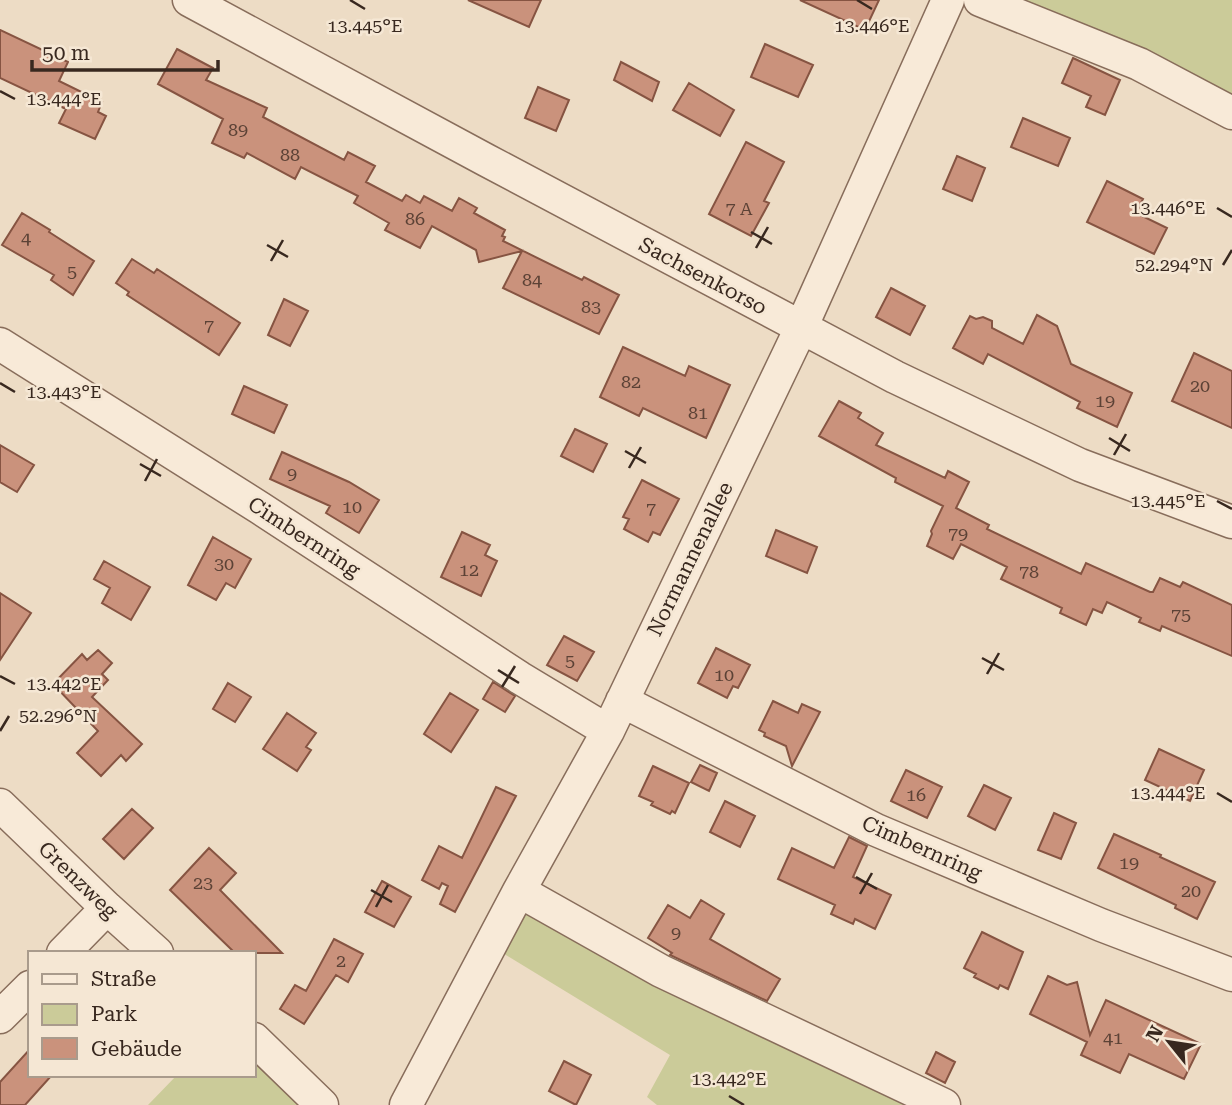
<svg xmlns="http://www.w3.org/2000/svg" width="1232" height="1105" font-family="'Roboto Serif',serif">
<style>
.green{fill:#cbcb99}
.building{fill:#ca927c;stroke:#865442;stroke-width:2}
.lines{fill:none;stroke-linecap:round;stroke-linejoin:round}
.minor-casing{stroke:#886d5b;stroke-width:35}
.minor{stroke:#f8ead8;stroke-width:32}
.ticks{fill:none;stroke:#38281f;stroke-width:2.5}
.labels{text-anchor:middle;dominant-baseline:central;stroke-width:5;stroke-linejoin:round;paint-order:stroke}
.number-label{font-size:18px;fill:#5c4236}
.street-label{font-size:21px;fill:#38281f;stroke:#f5e7d4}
.ticks-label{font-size:18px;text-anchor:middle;fill:#38281f;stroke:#f5e7d4;stroke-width:5;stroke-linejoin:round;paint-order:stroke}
</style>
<rect width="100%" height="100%" fill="#eddcc5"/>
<path class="green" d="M1015 0H1232V113Z
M519 891 944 1105H657L647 1097 670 1055 491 946Z
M254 1039 322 1105H148L177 1075H254Z"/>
<path class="building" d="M468 0H541L529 27Z
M800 0H879L865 30Z
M0 30 68 62 59 81 102 102 98 112 106 116 95 139 59 123 66 109 0 78Z
M765 44 813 65 798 97 751 77Z
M177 49 213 68 206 80 267 108 263 117 344 160 348 152 375 166 366 182 402 201 406 195 420 203 424 196 452 211 459 198 477 208 474 213 505 230 502 236 505 237 503 241 582 280 584 277 619 295 599 334 503 288 522 251 479 262 476 250 432 226 420 248 385 230 389 223 354 203 358 196 301 167 295 179 247 153 244 158 212 143 223 119 158 84Z
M1073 58 1120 80 1105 115 1086 107 1091 96 1062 83Z
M621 62 659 82 652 101 614 80Z
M689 83 734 110 720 136 673 110Z
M538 87 569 100 556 131 525 118Z
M1023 118 1070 138 1058 166 1011 147Z
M746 142 784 162 764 201 769 203 751 236 709 214Z
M957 156 985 168 972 201 943 189Z
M1107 181 1143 199 1136 213 1167 228 1154 254 1087 222Z
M22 213 50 230 49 232 94 261 73 295 51 280 54 275 2 245Z
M132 259 154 273 157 269 240 323 219 355 127 295 129 292 116 283Z
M891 288 925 306 910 335 876 317Z
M284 299 308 311 290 346 268 335Z
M1037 315 1057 326 1071 364 1132 393 1117 427 1077 408 1080 402 988 354 983 364 953 348 970 316 976 319 983 317 992 321V328L1023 344Z
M623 347 685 376 689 366 730 385 706 438 643 408 639 416 600 397Z
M1194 353 1232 371V428L1172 401Z
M244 386 287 405 274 433 232 414Z
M839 401 861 413 858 418 883 433 876 445 945 478 948 471 969 482 956 508 989 525 987 529 1081 574 1086 563 1150 592H1153L1160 578 1180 587 1183 582 1232 605V656L1162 626 1160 631 1139 622 1141 618 1107 602 1102 613 1093 609 1086 625 1060 613 1062 608 1001 579 1007 567 961 544 953 559 927 546 932 534 931 531 943 506 895 482 896 478 819 436Z
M575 429 607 444 593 472 561 456Z
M0 445 34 465 17 492 0 482Z
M282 452 349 482 379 500 359 533 326 513 330 506 270 479Z
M642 480 679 499 660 535 653 532 648 542 624 529 629 519 623 517Z
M776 530 817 547 807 573 766 556Z
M462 532 490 545 485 555 497 561 481 596 441 577Z
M213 537 251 559 235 588 226 583 216 600 188 585Z
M104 561 150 587 131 620 102 603 110 588 94 579Z
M0 593 31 613 0 660Z
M564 636 594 652 577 681 547 665Z
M716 648 750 665 738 688 733 686 727 698 698 683Z
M98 650 112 663 102 674 108 680 92 697 142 744 126 761 121 755 101 776 77 753 98 731 53 684 82 654 87 660Z
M493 682 515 696 505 712 483 699Z
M228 683 251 697 235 722 213 709Z
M450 693 478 710 451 752 424 734Z
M773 701 798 713 802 704 820 712 792 766 786 746 764 736 765 733 759 730Z
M287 713 316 733 306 747 311 750 297 771 263 749Z
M1159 749 1204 770 1190 801 1145 780Z
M700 765 717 773 709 791 691 782Z
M653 766 689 783 675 813 672 811 670 814 651 805 653 802 639 796Z
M906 770 942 787 927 818 891 801Z
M984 785 1011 798 995 830 968 816Z
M496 787 516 796 455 912 440 904 448 886 442 883 439 889 422 880 439 846 462 858Z
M725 801 755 816 740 847 710 832Z
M132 809 153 828 124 859 103 839Z
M1054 813 1076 823 1061 859 1038 850Z
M1114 834 1161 855 1160 857 1215 882 1197 919 1175 908 1176 905 1098 868Z
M849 837 867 846 853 877 891 895 875 929 855 919 853 924 831 914 835 905 778 879 792 848 834 868Z
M209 848 236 873 220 890 282 953H235L170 890Z
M382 881 411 897 394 927 365 912Z
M701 900 724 914 710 939 780 979 767 1001 670 955 672 953 648 938 668 905 690 918Z
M982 932 1023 952 1008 989 1000 985 998 989 974 977 976 974 964 968Z
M334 939 363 954 348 982 336 975 304 1024 280 1009 295 985 306 991Z
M1048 976 1067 985 1077 982 1090 1035 1106 1000 1201 1044 1184 1079 1129 1054 1120 1073 1081 1055 1087 1042 1030 1014Z
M30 1049V1075H52L25 1105H0V1082Z
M936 1052 955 1062 945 1083 926 1073Z
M564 1061 591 1075 576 1105 549 1091Z"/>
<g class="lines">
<g class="minor-casing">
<path id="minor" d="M189 0 486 160 895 377 1080 465 1232 522
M980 0 1139 64 1232 113
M0 344 260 508 520 678 608 731
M622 701 876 830 1101 925 1232 975
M0 805 107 908 157 953
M519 891 661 971 944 1105
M63 953 107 908
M0 1017 30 987
M254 1039 322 1105
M406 1105 519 891 608 731 801 328 948 0"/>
</g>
<use href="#minor" class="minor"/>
</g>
<path class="ticks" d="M350 0 365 9M857 0 872 9M0 91 15 99M1217 208 1232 217M751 232 772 244M267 245 288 257M756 248 768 227M271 261 283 240M1223 265 1232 250M0 383 15 392M1109 438 1130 451M625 451 646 463M1114 455 1126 434M140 464 161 476M629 468 641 447M145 481 157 459M1217 501 1232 509M982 658 1004 670M498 670 519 683M987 674 999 653M0 676 15 684M502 687 515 666M0 731 9 716M1217 793 1232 802M856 877 877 889M371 890 392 902M860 894 872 873M376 907 388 885M729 1096 744 1105"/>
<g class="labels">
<g class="number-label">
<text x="238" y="129">89</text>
<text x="290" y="154">88</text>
<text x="739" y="208">7 A</text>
<text x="415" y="218">86</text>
<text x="26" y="237">4</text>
<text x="72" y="271">5</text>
<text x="532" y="279">84</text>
<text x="591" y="306">83</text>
<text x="209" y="325">7</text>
<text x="631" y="381">82</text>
<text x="1200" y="385">20</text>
<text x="1105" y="400">19</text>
<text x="698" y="412">81</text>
<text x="292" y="473">9</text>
<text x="352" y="506">10</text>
<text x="651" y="508">7</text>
<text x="958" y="533">79</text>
<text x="224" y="563">30</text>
<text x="469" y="569">12</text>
<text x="1029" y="571">78</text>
<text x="1181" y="614">75</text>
<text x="570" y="660">5</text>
<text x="724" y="674">10</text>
<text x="916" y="794">16</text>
<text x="1129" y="862">19</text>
<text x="203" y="882">23</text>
<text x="1191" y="890">20</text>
<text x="676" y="932">9</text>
<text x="341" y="960">2</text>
<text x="1113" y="1037">41</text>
</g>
<g class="street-label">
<text transform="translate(703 276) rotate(28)">Sachsenkorso</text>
<text transform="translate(304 537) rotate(33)">Cimbernring</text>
<text transform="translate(690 559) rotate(-64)">Normannenallee</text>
<text transform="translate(922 848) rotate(24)">Cimbernring</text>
<text transform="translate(78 880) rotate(44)">Grenzweg</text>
</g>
</g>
<g class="ticks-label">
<text x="365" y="32">13.445°E</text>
<text x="872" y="32">13.446°E</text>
<text x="64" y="105">13.444°E</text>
<text x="1168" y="214">13.446°E</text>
<text x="1174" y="271">52.294°N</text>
<text x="64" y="398">13.443°E</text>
<text x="1168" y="507">13.445°E</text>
<text x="64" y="690">13.442°E</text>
<text x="58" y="722">52.296°N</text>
<text x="1168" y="799">13.444°E</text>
<text x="729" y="1085">13.442°E</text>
</g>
<rect x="28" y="951" width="228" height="126" fill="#f5e7d4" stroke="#a99b8c" stroke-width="2"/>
<rect x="42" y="974" width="35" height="10" fill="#f8ead8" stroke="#a99b8c" stroke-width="2"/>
<text x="91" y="986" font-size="21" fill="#38281f">Straße</text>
<rect x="42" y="1004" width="35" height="21" fill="#cbcb99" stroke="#a99b8c" stroke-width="2"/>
<text x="91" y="1021" font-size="21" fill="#38281f">Park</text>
<rect x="42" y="1038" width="35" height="21" fill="#ca927c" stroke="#a99b8c" stroke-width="2"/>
<text x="91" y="1056" font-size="21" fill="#38281f">Gebäude</text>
<g transform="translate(1169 1042) rotate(300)" stroke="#f5e7d4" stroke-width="5" paint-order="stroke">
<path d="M0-5L12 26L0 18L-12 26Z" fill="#38281f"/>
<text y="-10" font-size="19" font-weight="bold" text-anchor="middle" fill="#38281f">N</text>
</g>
<path d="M32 60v10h186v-10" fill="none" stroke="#38281f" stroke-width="3.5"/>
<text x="42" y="60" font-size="21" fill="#38281f" stroke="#f5e7d4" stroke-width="5" paint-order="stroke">50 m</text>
</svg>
